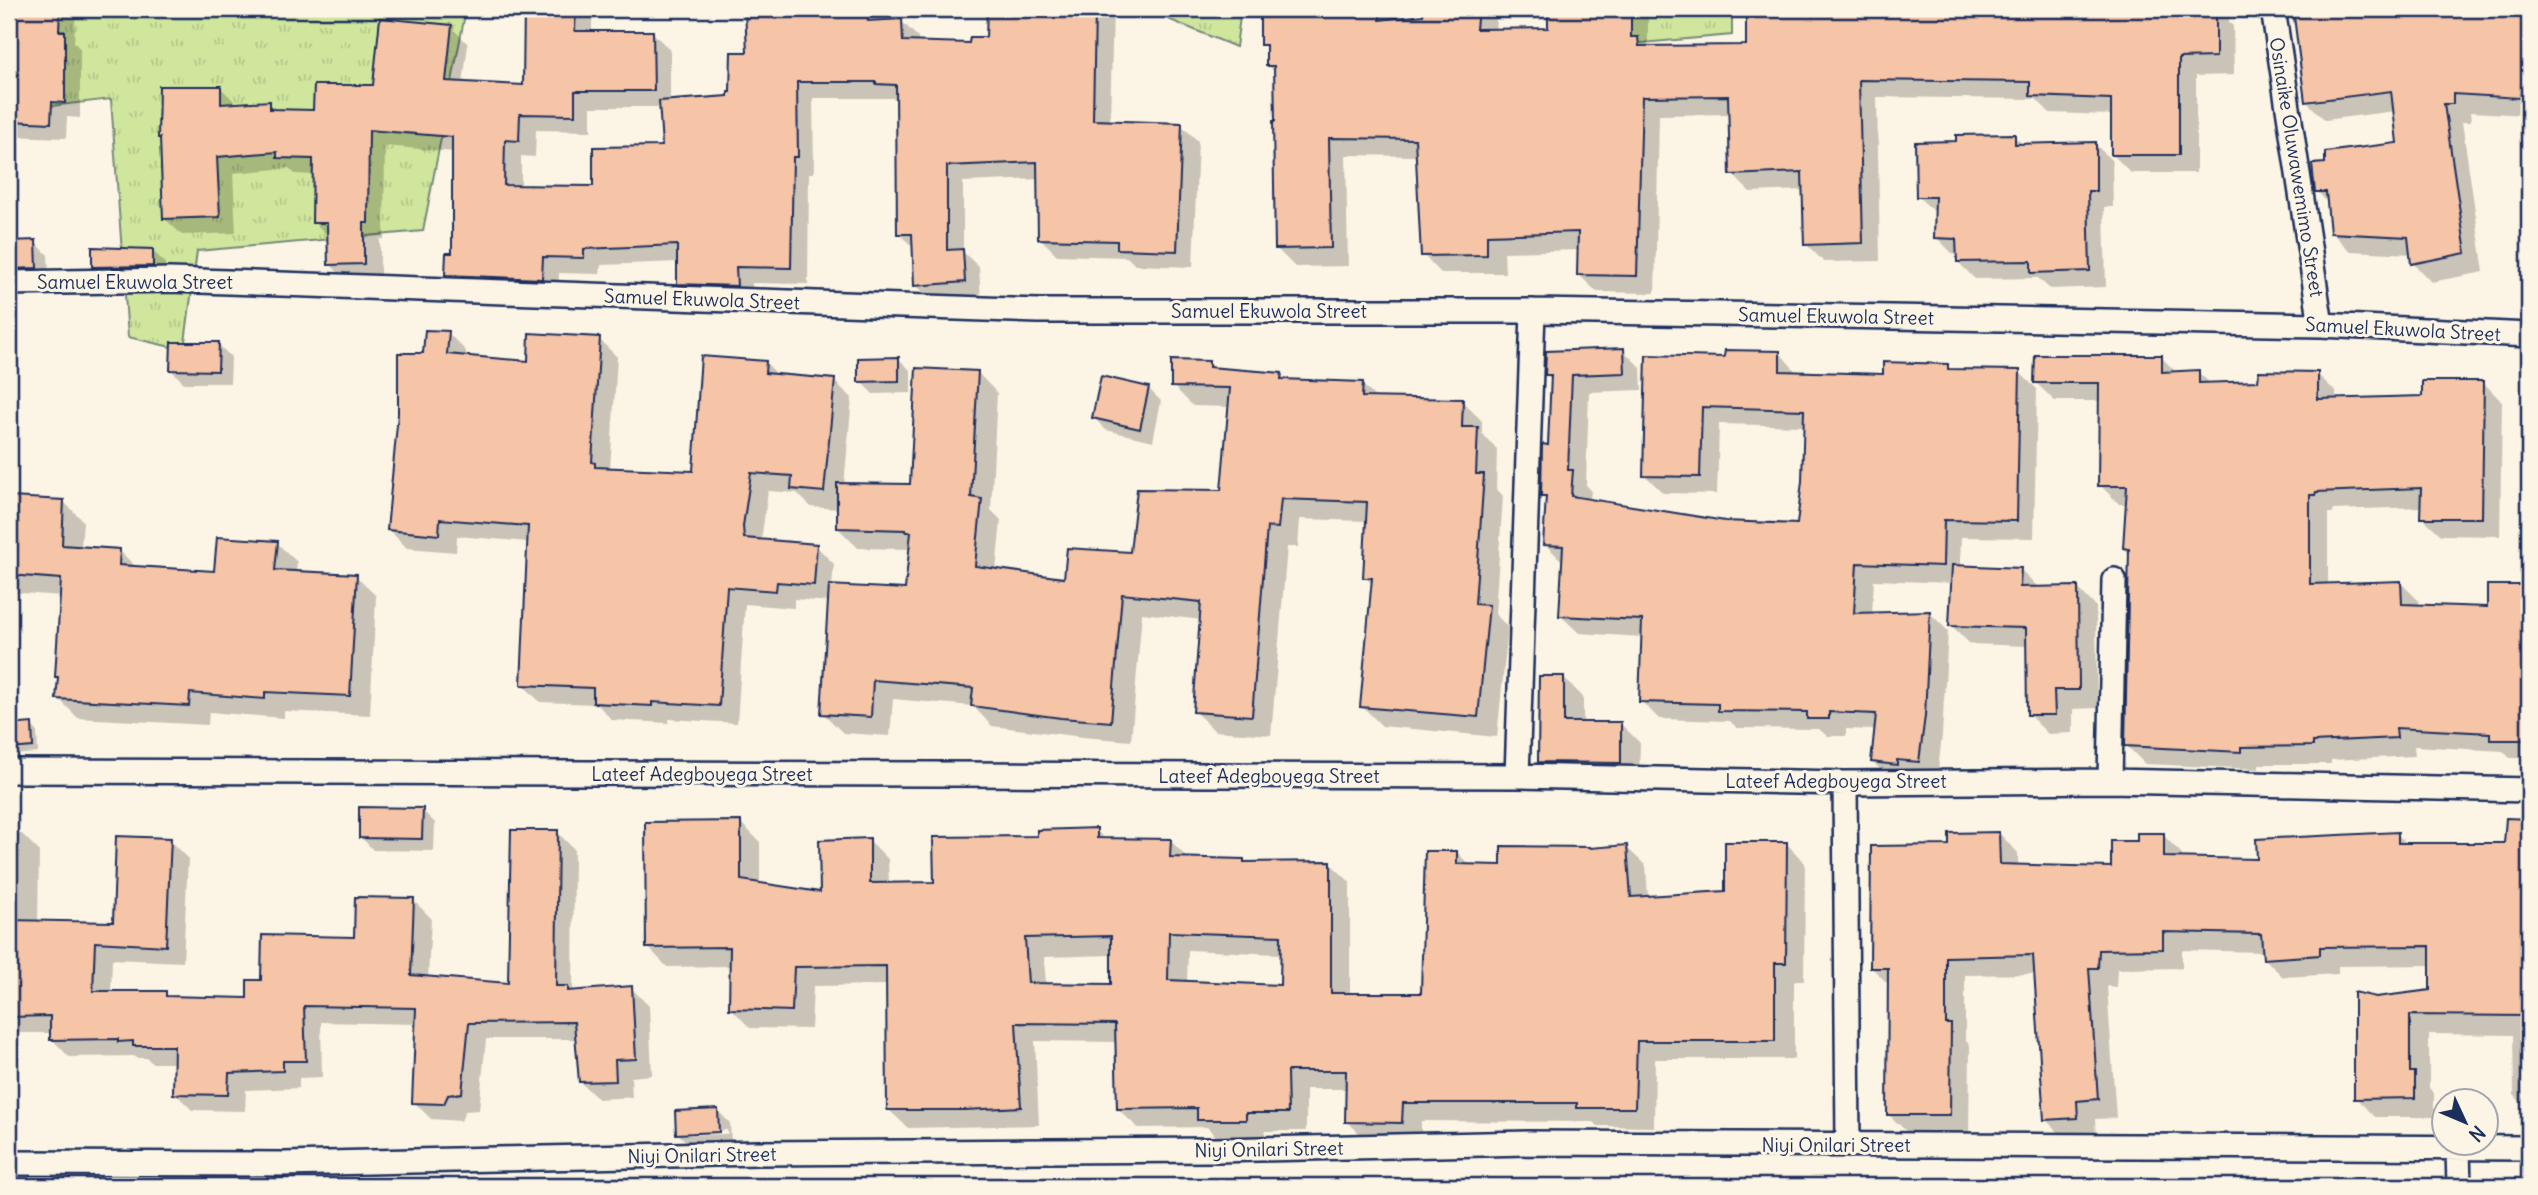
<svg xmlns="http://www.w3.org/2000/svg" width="2538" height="1195" font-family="Delius,sans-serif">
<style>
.grass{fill:url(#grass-tufts);stroke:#768a7d;stroke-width:2}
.shadow{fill:#0003;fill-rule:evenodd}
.building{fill:#f6c4a6;stroke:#1b2f5e;stroke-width:2;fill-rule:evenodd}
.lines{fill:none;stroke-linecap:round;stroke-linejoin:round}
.street-casing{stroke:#1b2f5e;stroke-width:28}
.street{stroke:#fcf5e5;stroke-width:23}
.labels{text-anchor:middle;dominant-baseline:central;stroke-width:6;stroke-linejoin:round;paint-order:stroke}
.street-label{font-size:19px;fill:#1b2f5e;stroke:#fcf5e5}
</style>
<defs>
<pattern id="grass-tufts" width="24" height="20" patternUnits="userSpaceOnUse" patternTransform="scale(1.75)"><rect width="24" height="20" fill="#d0e69c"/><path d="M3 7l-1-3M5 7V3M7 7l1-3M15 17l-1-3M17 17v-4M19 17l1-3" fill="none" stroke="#b2c689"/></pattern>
</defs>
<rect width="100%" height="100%" fill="#fcf5e5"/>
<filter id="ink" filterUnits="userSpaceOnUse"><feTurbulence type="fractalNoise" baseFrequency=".0143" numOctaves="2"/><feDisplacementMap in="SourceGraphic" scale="14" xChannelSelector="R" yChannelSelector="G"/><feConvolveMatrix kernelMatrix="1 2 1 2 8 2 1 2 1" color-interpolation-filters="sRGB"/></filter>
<g filter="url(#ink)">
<path class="grass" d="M9 9H466L423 231 197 251 184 350 128 337 111 99 9 111Z
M1144 9H1241L1236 47Z
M1597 9H1732V35L1597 47Z"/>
<path class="shadow" d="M9 9H76L74 42 80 49V118L67 117 66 138 9 136Z
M526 9H592V33H653L670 50V102L730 98 749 54 747 9H882L883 22 901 21 918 37V43L971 45 988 39 989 9H1113L1110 122 1181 125 1198 141 1193 267 1135 265 1127 257 1057 255 1040 238 1039 179 963 182V252L979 267 981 299 933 302 916 285 915 249 898 233V100L892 98H813L814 173H809L808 284 752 283 753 302 696 300 679 283V262L601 265 600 274 559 273 558 295 464 291 447 274 454 255 455 152 385 146 384 239H380V281H346L330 264 329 237 314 222 315 175 295 174 289 168 233 173 236 233 182 235 165 219 221 88 238 105 269 103 278 111 315 112 374 87 451 27 468 44 463 84 525 86ZM591 107H661L663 148 595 188 521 187V156L535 157 536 130 591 131Z
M1261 9H1396L1397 20 1425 17 1426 9H1497L1495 31 1550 30V9H1648V47L1748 46V9H2229V22L2233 26 2234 75 2196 76V173H2131L2113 155V115L2050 113 2036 99 1877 97 1880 261 1824 262 1806 244 1805 190 1750 192 1732 174 1730 114 1659 115 1655 293 1597 292 1578 274 1579 250 1504 252 1505 273H1441L1423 255 1418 156 1346 155 1348 266 1295 267 1277 249 1276 73 1268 65V49L1262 44Z
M2295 9H2529V115L2470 112 2471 122H2462L2484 272 2431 282 2413 263 2412 254 2350 251 2331 232 2328 203 2317 191 2327 165 2399 144 2395 111 2325 120 2306 101Z
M2014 136 2024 146 2095 144 2112 161 2113 207H2104L2106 287 2050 289 2038 278 1975 279 1958 262V254H1953L1936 237V213L1917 196 1957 143Z
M35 242 48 255 49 281 21 282 9 270V243Z
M152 250 165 263V278L106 280 93 267Z
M448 333 466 351V358L529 363 599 339 617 357 610 470 694 473 765 362 779 376 834 381 852 398 844 485 911 486 977 372 997 393 991 510 1001 520 996 571 1066 580 1131 554 1222 492 1230 407 1193 406 1173 386 1208 362 1215 369 1281 374 1287 381 1362 384 1377 399 1462 401 1482 421V434L1497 449 1496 488 1503 496 1495 614 1508 627 1497 737 1382 726 1362 706 1373 585 1365 577 1368 521 1300 519 1298 547H1287L1271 735 1215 731 1194 711 1202 620 1142 613 1131 741 1083 737 992 726 973 706 893 699 890 736 843 733 823 713 830 602 794 599V608L745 604 737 723 669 719V723L612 720 597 704 540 702 522 684 529 542 457 536 456 552 407 548 389 530 425 355ZM768 491 797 493 811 507 839 509 838 528 858 548 911 549 906 591 832 586 834 564 816 546 761 541Z
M218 344 231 357 230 383H184L171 370Z
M1623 350 1641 368 1642 390 1589 392 1586 485 1591 490 1590 501 1725 523 1799 526 1804 482 1806 426 1719 424 1717 494 1663 493 1645 475 1726 359 1780 353 1797 373 1884 376 1947 366 1952 370 2019 372 2037 389 2034 538 1961 537 1960 567 2020 569 2039 588 2077 587 2096 607 2097 708 2073 709V733L2048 734 2029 715 2028 646 1970 644 1951 625 1953 583 1874 580 1872 614 1930 613 1948 631 1942 735 1937 779 1891 780 1873 762 1876 730 1846 729V736H1827L1819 729 1737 728 1730 721 1659 719 1641 701 1643 637 1579 633 1561 616 1564 563 1545 544 1547 500 1542 495 1549 447 1552 381 1547 375Z
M2161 357 2177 373 2198 372 2211 384 2260 382 2317 374 2336 392V400L2424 397 2484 383 2502 402 2500 536 2441 535 2422 517V507L2333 510V513H2328V585L2401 583 2419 601V607L2488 609 2489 587H2529V758H2510L2503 751 2414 746 2415 756 2331 760V764H2259V769L2145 764 2126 745 2130 554 2124 548 2127 504H2119L2100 485 2101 401H2055L2036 383Z
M898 358 911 371V393L873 394 860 381Z
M1148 388 1161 401 1153 441 1106 430 1094 418Z
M9 498 63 501 83 521 81 548 119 550 137 568 216 573 277 543 297 562 296 573 356 576 376 596 370 715 284 711V718L209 712 208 725 78 718 58 698 60 680 56 676 62 596 9 592Z
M1564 678 1583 697V724H1621L1640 743 1639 782 1559 781 1540 762Z
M31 725 37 731 38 753 12 755 9 751V727Z
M422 810 435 823 434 851 373 850 361 837Z
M2507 820 2529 821V1111L2514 1095 2513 1035 2429 1034V1088L2434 1093V1117H2375L2356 1098 2376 999 2431 991 2432 965 2338 966V974L2283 977 2264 958V952L2182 950V968L2117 969 2116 987 2107 986 2116 1118 2095 1119 2096 1136 2065 1139 2046 1120 2036 974 1965 975V1040L1970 1045 1969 1134 1908 1133 1888 1114 1889 985 1872 968 1951 847 1999 833 2018 853V867L2113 869 2139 843 2163 835 2182 854V859L2259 861 2397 834 2408 845 2506 844Z
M741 823 760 842V884L822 894 869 840 888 859 889 884H935L1039 838 1096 830 1106 840H1170L1188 859 1243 861 1246 864 1330 863 1350 882V994L1422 995 1457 852 1470 866H1502L1589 848 1626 847 1646 866 1648 897 1726 893 1786 843 1805 863 1804 981H1794V1059H1655L1654 1127 1598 1126 1594 1122 1421 1121V1141L1366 1140 1347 1121V1089H1306V1131H1265V1138H1218L1207 1127 1138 1128 1118 1109 1117 1042 1035 1041 1039 1125 908 1128 888 1109V985L813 986 811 1029 750 1028 731 1008 732 966 667 967 648 947ZM1188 950 1282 954V986L1187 982ZM1113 955 1112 986 1046 985 1044 957Z
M557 832 574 849 573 992 631 988 649 1006 652 1075 631 1077 632 1097 598 1099 580 1082 577 1039H486L479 1110 465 1111 461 1121 431 1119 414 1102 417 1024 321 1022 322 1077 299 1078V1088L246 1090 245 1111 192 1110 175 1093V1063H152L147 1058H137L134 1056 69 1057 52 1039V1033H9V834H22L39 851 38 922 114 924 170 840 188 858 183 962 112 959 111 993H165L171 998 249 1000 262 981 355 938 413 900 431 918 428 978 510 985Z
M717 1110 730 1123 731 1144 691 1146 678 1134ZM727 1130 728 1134 688 1135V1132Z
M1050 1182 1137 1185 1138 1186H1050Z"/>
<path class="building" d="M9 9H60L59 31H65V103L52 102 51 123 9 121Z
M524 9H576L575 31H653L654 91H575V115L520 114 519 141 505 140 504 185 593 186V147L662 146 659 101 728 96V92H730L731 52H747L745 9H867L868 21 902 19 903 41 969 43 970 37H986L987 9H1095L1093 120 1182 123 1177 251 1117 249V241L1038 239 1037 162 947 166V250L963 249 965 282 914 286 912 234H897L896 85 876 84V82H797L798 157H793L791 268 736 267 737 286 677 284V245L584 249V258L543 257 542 279 445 275 446 253H452V137L369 130 368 223H364V264L328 265 327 223H312L313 159 277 158V152L217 157 220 217 163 219 160 138H158L159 86H221V104L270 101V109L313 110 314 85H373L380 18 452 25 446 81 523 85Z
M1260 9H1380V20L1423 15 1424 9H1478L1476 29 1548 28V9H1631V37H1638L1639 46 1746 45V9H2216V57L2179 58V155H2111V99L2030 96V82L1859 80 1863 243 1804 245 1802 172 1730 175 1728 96 1642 97 1637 276 1577 275 1578 232 1487 235V255L1421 256 1415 139 1329 138 1331 248 1275 249 1273 121H1275L1274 66H1266V45H1260Z
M2293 9H2529V29L2520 98 2453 94V104H2444L2466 253 2411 264 2408 237 2330 233 2326 192H2315L2312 164 2325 163V152L2397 143 2391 91 2305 102Z
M2015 134V144L2096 142V191H2088L2090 271 2031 273V261L1957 262 1956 239 1934 238 1935 197H1916L1915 142 1956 141V135Z
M36 240 37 268 9 269V241Z
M92 247 153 249V266L92 267Z
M425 330 449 331 447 354 528 361 529 333 600 337 592 462 595 463V467L693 471 701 356 766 361 765 373 835 379 824 492 791 489 792 476 751 473 743 526 744 538 817 544 814 585 777 582 776 591 727 587 719 706 652 702V706L593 703V688L521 685 528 526 440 519 439 535 387 530 398 414V353H423Z
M171 342H219L218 371 170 370Z
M1624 348 1625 373 1572 375 1568 470H1573L1571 496 1725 521 1797 524 1802 481 1804 410 1702 407 1700 477 1643 476 1646 355 1724 357 1725 350 1780 351V371L1883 374V362L1948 364V369L2020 370 2017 521 1944 520 1943 566 1857 563 1854 613 1930 611 1925 716 1919 762 1897 760V765L1871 762 1876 714 1829 712V719H1807V712L1718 711V704L1639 702 1642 620 1559 616 1563 546 1543 545 1546 496H1541L1542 444 1548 445 1551 375H1545L1546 351Z
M2035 355H2162V372L2199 370V383L2258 381 2259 371 2318 372V399L2422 396V381H2484L2482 518H2420L2421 488 2316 492 2315 495H2310V584L2401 581 2402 604 2487 607V585H2529V740H2490V733L2396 728 2397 738 2313 742V746L2241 747V752L2125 746 2129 549 2123 548 2127 486H2098L2099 383H2034Z
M899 357V381L858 382V358Z
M1171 360 1209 361V367L1282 373 1281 379 1363 382 1362 397 1463 399 1462 427H1478L1476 474H1484L1475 604 1489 605 1478 717 1360 707 1372 578H1363L1367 502 1281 499 1278 528 1267 527 1252 716 1193 712 1201 602 1122 594 1111 722 1061 718 971 706 973 688 873 680 871 717 821 714 829 585 905 589 911 532H906V530L837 528V483L910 484 916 368 978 371 971 497 982 499 975 566 1064 578 1067 548 1130 552 1137 489 1221 490 1230 388 1171 387Z
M1101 376 1149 387 1140 429 1092 418Z
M11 497 64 500 62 545 120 549 119 565 214 571 217 537 278 541 275 570 357 574 350 696 265 692V699L190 693 189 706 56 699 58 677H55L61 579 9 575Z
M1952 565 2021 568 2020 587 2078 586 2079 690H2054L2055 715H2027L2026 628 1949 626Z
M1539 676H1564V722H1621V763L1538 762Z
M32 723 33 747 9 749V725Z
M359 807 423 808 422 839 359 838Z
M2506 818 2529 819V1016L2410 1015V1072H2415V1098L2354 1099V992L2376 997 2430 990V946L2320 947V955L2263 959 2261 934 2163 932V949L2099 950 2098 968H2089L2098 1099 2077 1101 2078 1118 2044 1120 2033 955 1946 957V1024H1951L1950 1115H1887L1888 968H1870L1871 846 1949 845V833L1999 832 2000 864 2111 867V841H2137V833H2164V857L2257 859 2256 839 2398 832V843H2504Z
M741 821V880L820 892 819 840 870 838V883L934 882 933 837 1037 836V830L1097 828V838L1171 839 1170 857 1244 859V862L1331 861V993H1421L1425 851H1457V864L1501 865V846L1590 847V848L1627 845 1631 897 1725 891V842H1787L1786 963H1775V1041H1637L1635 1108H1577V1103H1403L1402 1123 1345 1122 1346 1071H1287L1288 1113H1246V1120H1197V1108L1117 1109 1115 1024 1016 1023 1021 1107 965 1110H887L886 966 794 967 792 1011 729 1009 730 947 646 948 645 822ZM1169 932 1281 936 1280 985 1168 980ZM1111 936V984L1028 983 1025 938Z
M511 830H558L556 986H568V991L632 986 636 1059 615 1060 616 1081 579 1082 574 1022 469 1023 462 1093 448 1095 444 1104 412 1103 416 1008 304 1006 306 1061H283V1071L229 1073 228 1095 173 1094 174 1046H133V1041L118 1042V1039L50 1040V1016L9 1017V920L113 922 116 836 171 838 166 946 95 942 93 991H166V996L247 998V980H261L262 935 354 937 355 897 414 898 411 975 508 983Z
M718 1109 719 1132 676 1134 675 1111Z"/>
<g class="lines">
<g class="street-casing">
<path id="street" d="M2273 9 2321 325
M9 283 170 280 1039 311H1533L1781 315 2321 325 2529 335
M9 771 1517 776 1845 783 2110 781 2529 790
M1517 776 1533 311
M2110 781 2114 580
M1845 783 1848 1145
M2458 1149 2459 1186
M9 1163 285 1164 758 1153 1217 1150 1528 1143 2529 1148"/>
</g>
<use href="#street" class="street"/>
</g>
</g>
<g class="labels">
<g class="street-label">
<text transform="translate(2297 167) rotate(81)">Osinaike Oluwawemimo Street</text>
<text x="135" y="282">Samuel Ekuwola Street</text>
<text transform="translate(702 299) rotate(2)">Samuel Ekuwola Street</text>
<text x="1269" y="311">Samuel Ekuwola Street</text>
<text transform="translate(1836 316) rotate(1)">Samuel Ekuwola Street</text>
<text transform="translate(2403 329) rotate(3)">Samuel Ekuwola Street</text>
<text x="702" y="774">Lateef Adegboyega Street</text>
<text x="1269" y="776">Lateef Adegboyega Street</text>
<text x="1836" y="781">Lateef Adegboyega Street</text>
<text x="1836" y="1145">Niyi Onilari Street</text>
<text transform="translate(1269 1149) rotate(-1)">Niyi Onilari Street</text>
<text transform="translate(702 1155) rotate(-1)">Niyi Onilari Street</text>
</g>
</g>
<rect width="2538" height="1195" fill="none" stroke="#fcf5e5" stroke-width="35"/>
<rect x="18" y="18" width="2503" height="1160" fill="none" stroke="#1b2f5e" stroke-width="2.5" filter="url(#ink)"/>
<g transform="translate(2465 1122) rotate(134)"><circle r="33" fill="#fcf5e5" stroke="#a2a6af" stroke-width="2"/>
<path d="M0-5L12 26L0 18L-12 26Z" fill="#1b2f5e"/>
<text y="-10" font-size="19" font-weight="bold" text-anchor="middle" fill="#1b2f5e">N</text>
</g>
</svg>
